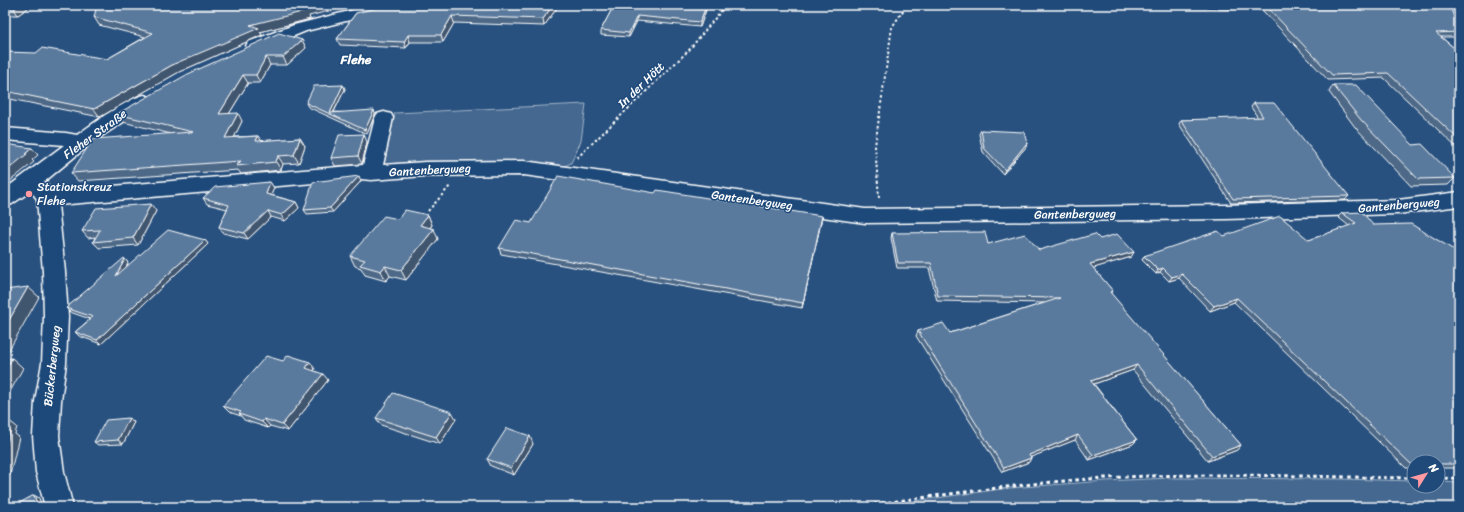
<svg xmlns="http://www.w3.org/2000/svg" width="1464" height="512" font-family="Sriracha,sans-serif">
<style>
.green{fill:#446890;stroke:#a2b4c8}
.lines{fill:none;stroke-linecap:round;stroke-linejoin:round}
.minor-casing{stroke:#fff;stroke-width:3}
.path-far1{stroke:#fff;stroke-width:2;stroke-dasharray:2.5 2.5;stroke-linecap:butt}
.path{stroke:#fff;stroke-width:3;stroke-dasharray:3.5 3.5;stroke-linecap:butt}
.minor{fill:#1f4a7a;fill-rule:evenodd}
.wall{fill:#4d6987;stroke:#fff}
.shaded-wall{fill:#3f556e;stroke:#fff}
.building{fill:#5a7a9d;stroke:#fff}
.poi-dot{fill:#ff9aa2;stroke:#1f4a7a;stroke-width:1.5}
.labels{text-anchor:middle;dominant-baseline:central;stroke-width:3;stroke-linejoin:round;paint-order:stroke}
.street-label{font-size:12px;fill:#fff;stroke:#1f4a7a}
.poi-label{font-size:12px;fill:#fff;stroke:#1f4a7a;text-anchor:start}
.far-district-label{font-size:13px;font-weight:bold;fill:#fff;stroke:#1f4a7a}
</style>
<rect width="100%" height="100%" fill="#28517f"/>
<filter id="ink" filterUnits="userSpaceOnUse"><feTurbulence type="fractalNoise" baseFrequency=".025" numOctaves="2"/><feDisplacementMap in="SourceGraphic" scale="8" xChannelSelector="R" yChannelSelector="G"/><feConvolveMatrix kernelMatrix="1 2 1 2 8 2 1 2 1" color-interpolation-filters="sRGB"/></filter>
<g filter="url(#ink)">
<path class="green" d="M586 104 581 141 571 163 563 167 383 169 395 113Z
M1169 478 1340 479 1414 481V486H1438V482L1459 483V507H871L1009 488 1106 481Z"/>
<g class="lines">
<g class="minor-casing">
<path id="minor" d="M373 5H400L398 8 306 31 260 50 254 51 248 50 246 46 248 42 294 25Z
M144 95 150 97 153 101 150 105 94 141 44 182 53 191 363 165 375 118 377 114 384 112 391 114 393 118 383 165 425 162 524 161 865 209 1226 205 1398 200 1459 192V206L1398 214 1226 219 865 223 524 175 425 176 371 180 361 179 58 205 65 272 68 317 66 363 61 401 59 436 64 472 73 507H45L36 472 33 436 35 401 42 363 44 317 43 272 37 199 31 191 12 204 5 206V189L64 145 5 140V128L66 133 77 135C94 123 124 100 144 95Z"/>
</g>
<path class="path-far1" d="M577 158 689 50 726 5
M879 198 875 146 892 27 907 5
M428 211 450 186"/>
<path class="path" d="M1438 478 1459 479
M853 507C937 496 1021 483 1105 478 1208 472 1311 477 1414 478"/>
<use href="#minor" class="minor"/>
</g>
<path class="wall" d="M5 5H32L18 15H5Z
M559 5 544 26 454 23 443 42H410L406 48 340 45 337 39 356 13Z
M614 5 706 10 700 27 637 21 629 37 601 35V30Z
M1082 5H1449L1459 28V34L1457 37H1441L1459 52V150L1384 78 1328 80 1262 10Z
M309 16 310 19 260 32 262 35 179 72 100 117 5 98V52L107 59 145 37 99 25 94 17Z
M302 40 306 48 287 65H270L260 83H248L229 114 242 121 234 137 258 136 261 141 300 138 305 146 299 163 283 164 281 170 241 174 238 170 78 181 71 173 171 134 123 122 117 114Z
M343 85 345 89 334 112 375 114 367 134 308 107 306 103Z
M1333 85 1413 145 1455 178 1448 185 1411 186 1355 127 1329 92Z
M1254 103 1349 196 1345 200 1231 203 1179 124 1181 120 1258 118 1251 107Z
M981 130 1027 143 1026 147 1003 174 983 152 979 134Z
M367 142 362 164 335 166 331 158Z
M361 181 333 212 307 214 304 210Z
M270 182 274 188 271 195 296 202 299 208 285 221 271 217 248 239 223 233 219 227 227 209 207 204 203 198Z
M156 211 138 245 99 248 93 242 95 237 88 238 82 231Z
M1342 213 1373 225 1459 253V468H1438V462H1414V468H1406L1234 302 1210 311 1179 278 1169 281 1160 272 1156 274 1142 260 1144 256 1224 236 1309 240 1349 226 1338 217Z
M428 215 432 225 430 228 438 239 406 280 390 276 386 281 365 275 361 268 355 266 350 256 398 219Z
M821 222 802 308 501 254 499 248 531 223Z
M892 233 1039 250 1100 239 1134 252 1131 257 1093 268 1113 291 1111 294 1241 445 1237 450 1208 461 1133 370 1094 384 1137 440 1133 444 1089 460 1075 440 1031 457 1029 462 1002 472 916 336 918 331 950 333 1044 303 937 301 929 268H897L891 238Z
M205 240 208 244 101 344 79 336 75 332 90 319 70 312 66 308 125 259 128 263 127 266Z
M283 361 315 369 314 371 328 380 288 431 270 426 268 428 244 420 241 416 229 412 223 406Z
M129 418 134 422 123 444 98 445 94 442Z
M376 418 456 419 440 444 381 425Z
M533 444 514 475 491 466 487 459Z"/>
<path class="shaded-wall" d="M20 5H32L18 15 14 9Z
M318 5H352L309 16 310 19 260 32 262 35 179 72 100 117 94 109 174 64 250 25 305 8Z
M553 5H559L544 26 543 19Z
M706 6V10L700 27V22Z
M452 16 454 23 443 42 441 35Z
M637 16V21L629 37V33Z
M408 35 410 42 406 48 404 42Z
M302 40 306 48 287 65 283 57Z
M266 57 270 65 260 83 256 75Z
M243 75 248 83 224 122 219 114Z
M343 85 345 89 332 115 330 113Z
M374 110 375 114 367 134 365 130Z
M238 113 242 121 230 146 225 138Z
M364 134 367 142 362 164 358 156Z
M258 136 263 143 256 141Z
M300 138 305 146 299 163 294 155Z
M1027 143 1026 147 1003 174 1005 170Z
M32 148 38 155 32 160 34 162 5 185V172Z
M278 156 283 164 281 170 276 162Z
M359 176 361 181 333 212 330 208Z
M270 182 274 188 269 200 266 194Z
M296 202 299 208 285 221 282 215Z
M151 204 156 211 138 245 133 238Z
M268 211 271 217 248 239 244 233Z
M428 215 432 225 424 235 420 225Z
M822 216 821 222 802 308 803 303Z
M434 229 438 239 406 280 401 270Z
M205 240 208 244 101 344 97 340Z
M1134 252 1131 257 1087 270 1090 264Z
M125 259 128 263 120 280 116 276Z
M385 266 390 276 386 281 381 271Z
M1163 268 1160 272 1156 274 1158 270Z
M1182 274 1179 278 1169 281 1172 277Z
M28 287 39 297 5 357V327Z
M1237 298 1234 302 1210 311 1214 306Z
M12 358 23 368 5 401V371Z
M310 362 315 369 310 375 306 368Z
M1137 365 1133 370 1088 386 1091 381Z
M323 374 328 380 288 431 282 425Z
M452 412 456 419 440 444 436 437Z
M129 418 134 422 123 444 118 440Z
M264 419 270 426 268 428 262 422Z
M8 420 17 427 15 434 19 437 10 475 5 477V432Z
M1078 435 1075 440 1026 459 1029 455Z
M530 436 533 444 514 475 511 468Z
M1137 440 1133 444 1089 460 1093 455Z
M1241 445 1237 450 1208 461 1212 456Z
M1031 458 1029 462 1002 472 1004 468Z
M34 495 39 498 42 507H38Z"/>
<path class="building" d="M5 5H20L14 9H5Z
M97 5H318L305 8 306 11 250 25 259 28 174 64 94 109 5 91V52L36 53 42 48 107 59 153 33 94 17Z
M388 5H553L543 19 452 16 441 35H408L404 42 337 39 356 13Z
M614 5H700L706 6 700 22 637 16 629 33 601 30Z
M1265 5H1449L1459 28V32L1436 33 1459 52V140L1388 73 1332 75Z
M279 33 302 40 283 57H266L256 75H243L219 114 238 113 225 138 258 136 256 141 300 138 294 155 278 156 276 162 236 166 241 161 71 173 93 139 193 132 117 114 188 74Z
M343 85 330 113 374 110 365 130 306 103 314 86Z
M1333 85H1356L1413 145 1422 144 1455 178 1418 179 1361 120Z
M1254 103H1274L1349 196 1233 199 1181 120 1263 117Z
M981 130 1024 132 1027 143 1005 170 984 148Z
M364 134 358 156 331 158 339 135Z
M5 144 32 148 25 154H27L5 172Z
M359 176 330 208 304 210 313 182Z
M558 176 655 193 657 190 822 216 803 303 499 248 516 220 531 223Z
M270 182 266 194 296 202 282 215 268 211 244 233 219 227 229 205 203 198 215 187Z
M151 204 133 238 93 242 100 230 82 231 96 208Z
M405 210 428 215 420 225 434 229 401 270 385 266 381 271 360 265 365 260 350 256 384 216 398 219Z
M1362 212 1373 225 1411 224 1459 253V464H1438V462H1414V464H1411L1237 298 1214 306 1182 274 1172 277 1163 268 1158 270 1144 256 1218 231 1224 236 1280 216 1309 240 1356 223 1342 213Z
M168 230 205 240 97 340 75 332 93 317 66 308 124 258 125 259 116 276Z
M985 232 988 244 1025 234 1039 250 1095 234 1100 239 1117 234 1134 252 1090 264 1113 291 1110 292 1241 445 1212 456 1137 365 1091 381 1137 440 1093 455 1078 435 1029 455 1031 458 1004 468 918 331 943 323 950 333 1060 298 938 296 931 263H898L892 233Z
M28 287 5 327V290Z
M288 355 310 362 306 368 323 374 282 425 264 419 262 422 239 414 241 412 223 406 266 356 283 361Z
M12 358 5 371V359Z
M393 393 452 412 436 437 376 418Z
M129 418 118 440 94 442 106 420Z
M8 420 5 432 10 430 5 453V421Z
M507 428 530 436 511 468 487 459Z
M34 495 38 507H12Z"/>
</g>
<circle class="poi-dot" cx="29" cy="194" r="4"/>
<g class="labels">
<g class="street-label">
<text transform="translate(641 85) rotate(-44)">In der Hött</text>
<text transform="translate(95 134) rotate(-36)">Fleher Straße</text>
<text transform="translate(430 170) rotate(-3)">Gantenbergweg</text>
<text transform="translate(752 200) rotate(8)">Gantenbergweg</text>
<text transform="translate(1399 205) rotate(-5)">Gantenbergweg</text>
<text transform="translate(1075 214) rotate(-1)">Gantenbergweg</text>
<text transform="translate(52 366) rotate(-84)">Bückerbergweg</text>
</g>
<g class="poi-label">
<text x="37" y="187">Stationskreuz<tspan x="37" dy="14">Flehe</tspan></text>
</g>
<g class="far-district-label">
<text x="356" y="59">Flehe</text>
</g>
</g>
<rect width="1464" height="512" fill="none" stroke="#1f4a7a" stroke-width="20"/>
<rect x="10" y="10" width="1444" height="492" fill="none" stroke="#fff" stroke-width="1.5" filter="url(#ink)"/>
<g transform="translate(1426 474) rotate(53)"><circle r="19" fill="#1f4a7a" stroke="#7992af"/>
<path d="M0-3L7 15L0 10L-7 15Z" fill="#ff9aa2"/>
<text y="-6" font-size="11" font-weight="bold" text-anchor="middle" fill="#ffffff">N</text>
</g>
</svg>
